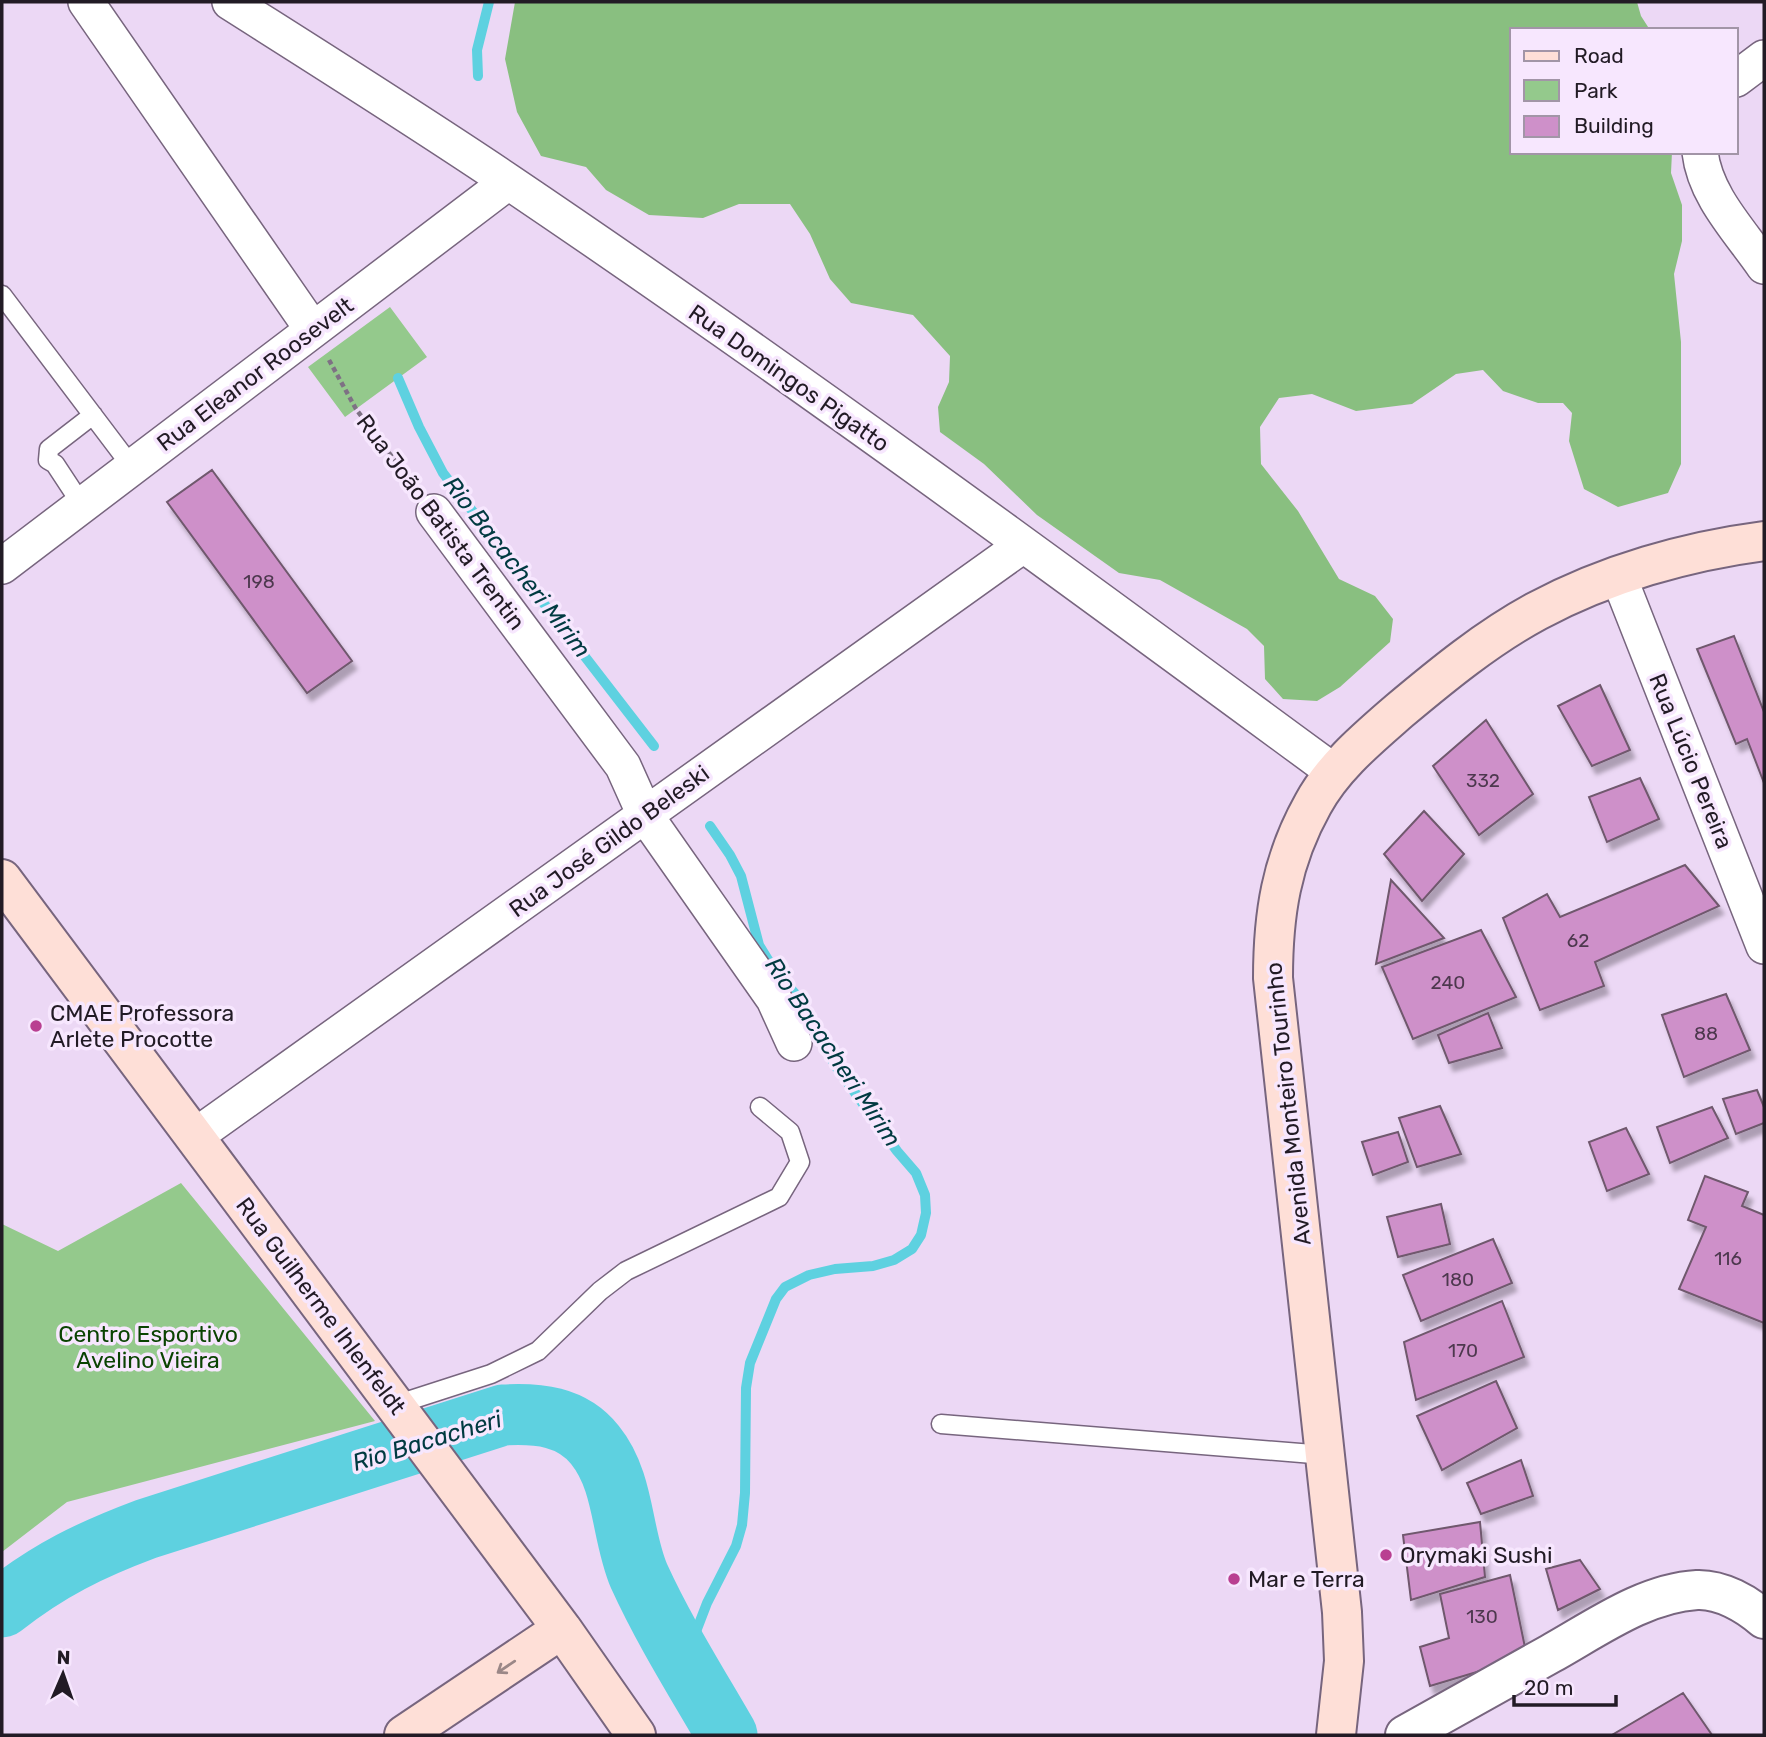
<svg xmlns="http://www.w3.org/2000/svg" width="1766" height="1737" font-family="Rubik,sans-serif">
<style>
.green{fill:#94c98c}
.forest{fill:#89bf80}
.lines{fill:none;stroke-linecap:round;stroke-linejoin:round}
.stream{stroke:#5ed1e0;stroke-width:10}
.river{stroke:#5ed1e0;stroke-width:61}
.building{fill:#ce90c9;stroke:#6f586d;stroke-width:2;filter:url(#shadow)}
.service-casing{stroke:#77657e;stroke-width:21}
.minor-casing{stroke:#77657e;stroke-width:38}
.tertiary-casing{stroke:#77657e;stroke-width:42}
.secondary-casing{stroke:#77657e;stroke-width:42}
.path{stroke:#7e7184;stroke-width:4.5;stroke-dasharray:5 3.5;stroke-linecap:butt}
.service{stroke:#fff;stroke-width:18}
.minor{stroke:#fff;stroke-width:35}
.tertiary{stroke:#fff;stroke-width:38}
.secondary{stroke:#fedfd7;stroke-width:38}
.oneway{stroke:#9b8787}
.poi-dot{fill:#b93f91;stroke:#f7e7fe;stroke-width:2.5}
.labels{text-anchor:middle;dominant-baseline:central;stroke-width:7;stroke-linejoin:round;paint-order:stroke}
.number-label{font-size:19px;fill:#4d384e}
.street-label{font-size:23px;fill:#221b25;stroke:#f7e7fe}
.poi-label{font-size:23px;fill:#221b25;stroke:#f7e7fe;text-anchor:start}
.park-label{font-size:23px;fill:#0a4302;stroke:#f7e7fe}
.water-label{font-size:24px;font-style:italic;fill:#013a41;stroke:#f7e7fe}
</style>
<defs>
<filter id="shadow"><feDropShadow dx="4.5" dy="8" stdDeviation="2" flood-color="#0004"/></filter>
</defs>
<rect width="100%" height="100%" fill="#ecd8f5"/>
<path class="green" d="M390 307 427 357 345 417 308 367Z
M181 1183 375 1421 67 1502 2 1552V1224L58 1251Z"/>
<path class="forest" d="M515 2H1637L1641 16 1650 30H1512V152H1672L1671 173 1682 205V241L1674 274 1681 342V464L1668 493 1618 507 1584 489 1569 441 1572 413 1563 403H1538L1503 391 1483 370 1456 374 1412 404 1356 411 1312 394 1279 398 1260 427 1261 464 1298 511 1339 579 1375 596 1393 619 1390 642 1340 687 1317 701 1283 699 1265 679 1264 646 1247 629 1160 580 1119 573 1037 515 984 464 940 432 938 407 949 382 950 356 913 315 851 303 830 279 810 234 790 204H739L703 218 649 215 606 190 586 167 541 156 517 112 505 59Z"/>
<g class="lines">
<path class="stream" d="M478 76 477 50 489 2
M398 378 419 427 443 473 654 746
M690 1671 697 1629 707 1603 736 1546 742 1525 745 1493 746 1388 750 1363 776 1299 785 1287 809 1275 835 1269 873 1266 894 1260 912 1249 921 1235 926 1213 925 1195 916 1173 897 1151 835 1065 799 998 775 971 759 945 741 876 730 855 710 826"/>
<path class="river" d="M2 1607C49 1570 90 1550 146 1529L503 1415C538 1413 572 1416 595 1445 625 1482 621 1534 639 1576 664 1631 697 1683 727 1735"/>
</g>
<path class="building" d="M212 470 352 661 307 693 167 502Z
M1734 636 1764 712V783L1747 739 1736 744 1697 649Z
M1600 685 1630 750 1592 766 1558 706Z
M1486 720 1533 794 1479 835 1433 766Z
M1640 778 1659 819 1607 842 1589 797Z
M1424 811 1464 854 1422 901 1384 854Z
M1685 865 1719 906 1595 962 1604 986 1540 1010 1503 918 1547 894 1560 917Z
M1391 880 1444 938 1376 964Z
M1481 930 1516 997 1413 1039 1382 967Z
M1726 994 1750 1050 1684 1077 1662 1015Z
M1488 1013 1502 1048 1449 1063 1438 1035Z
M1757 1090 1764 1107V1123L1736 1134 1723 1099Z
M1440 1106 1461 1154 1417 1167 1399 1118Z
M1712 1107 1728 1138 1670 1163 1657 1127Z
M1626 1128 1649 1174 1607 1191 1589 1142Z
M1398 1132 1408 1162 1373 1175 1362 1142Z
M1705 1176 1748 1192 1742 1206 1764 1215V1323L1679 1289 1706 1227 1688 1220Z
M1441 1204 1450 1244 1398 1257 1387 1217Z
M1493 1239 1512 1283 1421 1321 1403 1275Z
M1502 1301 1524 1357 1416 1400 1404 1342Z
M1496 1381 1517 1428 1442 1470 1417 1416Z
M1521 1460 1533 1496 1481 1514 1467 1483Z
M1480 1522 1485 1577 1411 1600 1403 1535Z
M1580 1560 1600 1589 1558 1610 1546 1569Z
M1510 1575 1527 1657 1430 1686 1420 1647 1449 1638 1440 1594Z
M1683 1693 1712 1735H1612Z"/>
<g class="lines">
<g class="service-casing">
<path id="service" d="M2 295 132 467
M82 505 55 464 48 460 49 449 93 415
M395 1405 491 1374 538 1351 600 1291 626 1271 779 1197 800 1162 790 1132 760 1107
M941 1424 1325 1455"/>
</g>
<g class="minor-casing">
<path id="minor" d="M86 2 313 330
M230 2C323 61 417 120 509 182 789 371 1062 572 1334 772
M1736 79 1764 58
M1700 152C1705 196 1740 231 1764 266
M434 512 623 766 645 815 774 999 794 1043
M2 566 508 182
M1618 575 1764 946
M194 1137 1023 545"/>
</g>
<g class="tertiary-casing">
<path id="tertiary" d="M1405 1735C1454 1708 1502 1681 1550 1654 1595 1629 1644 1593 1697 1590 1721 1589 1747 1604 1764 1619"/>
</g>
<g class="secondary-casing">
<path id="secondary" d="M2 879 562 1629 636 1735
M404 1735 562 1629
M1336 1735 1344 1661 1342 1612 1273 978C1273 915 1281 861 1313 804 1333 767 1367 739 1399 711 1442 675 1487 638 1537 611 1606 574 1687 551 1764 541"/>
</g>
<path class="path" d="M329 360 356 409 414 486"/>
<use href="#service" class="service"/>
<use href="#minor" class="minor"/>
<use href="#tertiary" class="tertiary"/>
<use href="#secondary" class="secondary"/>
</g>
<defs><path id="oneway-shaft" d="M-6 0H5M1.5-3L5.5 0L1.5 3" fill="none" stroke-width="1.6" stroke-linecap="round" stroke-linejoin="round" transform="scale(1.75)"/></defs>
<use class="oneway" href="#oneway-shaft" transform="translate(506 1667) rotate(146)"/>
<g class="poi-dot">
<circle cx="36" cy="1026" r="7"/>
<circle cx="1386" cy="1555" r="7"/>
<circle cx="1234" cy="1579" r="7"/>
</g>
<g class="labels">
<g class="number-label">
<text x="259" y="581">198</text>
<text x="1483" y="780">332</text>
<text x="1578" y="940">62</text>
<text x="1448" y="982">240</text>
<text x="1706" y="1033">88</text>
<text x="1728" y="1258">116</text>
<text x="1458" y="1279">180</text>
<text x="1463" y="1350">170</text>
<text x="1482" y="1616">130</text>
</g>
<g class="street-label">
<text transform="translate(255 374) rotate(-37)">Rua Eleanor Roosevelt</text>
<text transform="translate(789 378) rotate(35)">Rua Domingos Pigatto</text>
<text transform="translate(441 522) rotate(53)">Rua João Batista Trentin</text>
<text transform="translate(1691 761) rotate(68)">Rua Lúcio Pereira</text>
<text transform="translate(609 841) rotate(-36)">Rua José Gildo Beleski</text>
<text transform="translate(1288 1104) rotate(-96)">Avenida Monteiro Tourinho</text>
<text transform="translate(321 1306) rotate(53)">Rua Guilherme Ihlenfeldt</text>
</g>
<g class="poi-label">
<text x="50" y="1013">CMAE Professora<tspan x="50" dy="26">Arlete Procotte</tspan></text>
<text x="1400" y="1555">Orymaki Sushi</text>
<text x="1248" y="1579">Mar e Terra</text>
</g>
<g class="park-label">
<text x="148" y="1334">Centro Esportivo<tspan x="148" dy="26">Avelino Vieira</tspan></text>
</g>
<g class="water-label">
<text transform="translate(517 567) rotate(52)">Rio Bacacheri Mirim</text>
<text transform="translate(833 1052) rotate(56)">Rio Bacacheri Mirim</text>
<text transform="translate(427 1441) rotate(-17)">Rio Bacacheri</text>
</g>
</g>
<rect width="1766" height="1737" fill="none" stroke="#221b25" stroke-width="7"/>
<rect x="1510" y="28" width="228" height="126" fill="#f7e7fe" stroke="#a295a7" stroke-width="2"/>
<rect x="1524" y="51" width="35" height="10" fill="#fedfd7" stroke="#a295a7" stroke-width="2"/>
<text x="1574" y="63" font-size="21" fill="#221b25">Road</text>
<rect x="1524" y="80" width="35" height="21" fill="#94c98c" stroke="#a295a7" stroke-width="2"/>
<text x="1574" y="98" font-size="21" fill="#221b25">Park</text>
<rect x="1524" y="116" width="35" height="21" fill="#ce90c9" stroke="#a295a7" stroke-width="2"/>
<text x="1574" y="133" font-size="21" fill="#221b25">Building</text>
<g transform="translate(63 1674) rotate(2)" stroke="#f7e7fe" stroke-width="5" paint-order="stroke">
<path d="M0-5L12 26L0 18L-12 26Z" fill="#221b25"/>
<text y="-10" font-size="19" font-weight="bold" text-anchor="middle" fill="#221b25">N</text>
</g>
<path d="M1514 1695v10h102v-10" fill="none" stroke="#221b25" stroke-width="3.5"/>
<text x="1524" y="1695" font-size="21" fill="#221b25" stroke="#f7e7fe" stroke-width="5" paint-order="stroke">20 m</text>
</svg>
